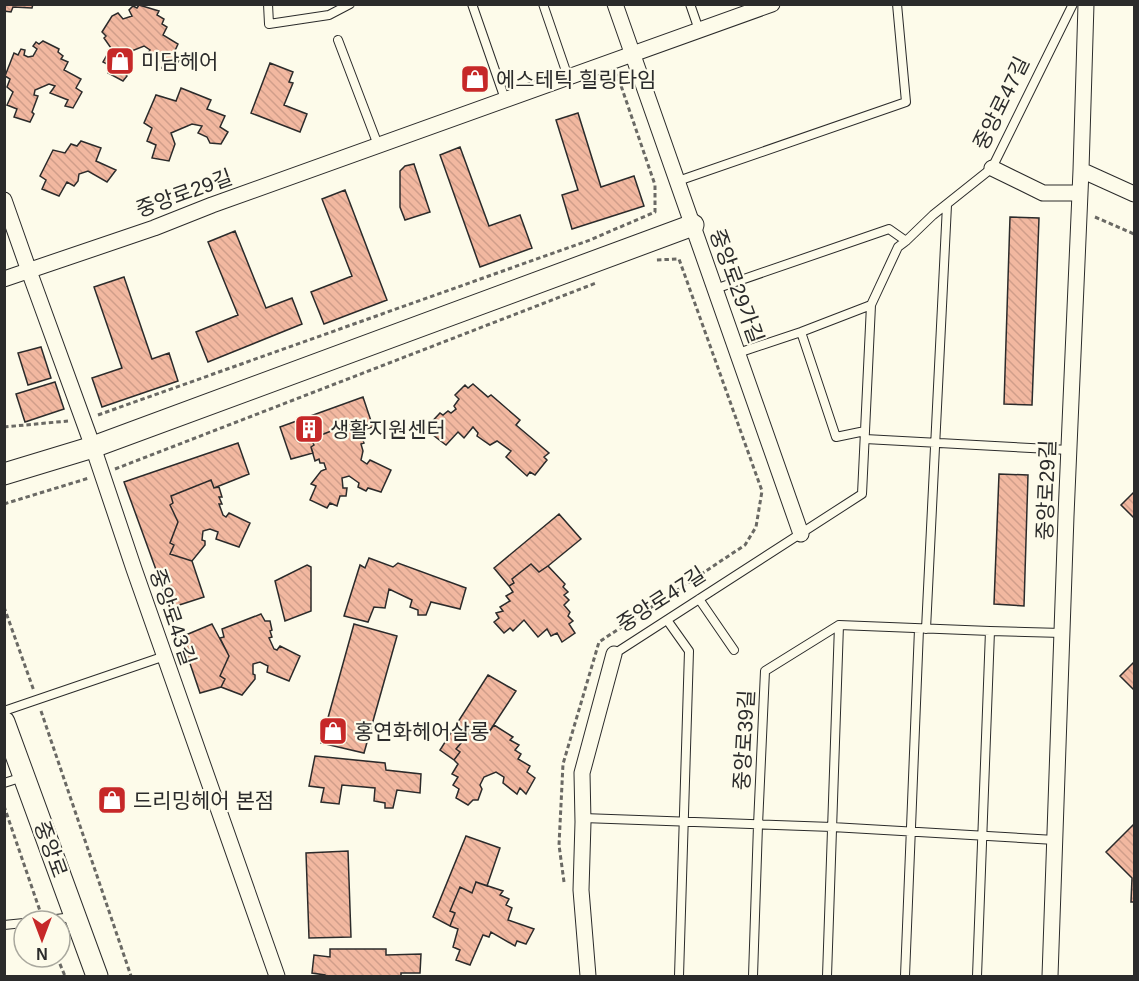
<svg xmlns="http://www.w3.org/2000/svg" width="1139" height="981" font-family="Arial,'Noto Sans KR',sans-serif">
<style>
.building{fill:url(#building-back-hatch);stroke:#2b2b2b;stroke-width:1.5}
.lines{fill:none;stroke-linecap:round;stroke-linejoin:round}
.lane-casing{stroke:#2b2b2b;stroke-width:10}
.street-casing{stroke:#2b2b2b;stroke-width:17}
.secondary-casing{stroke:#2b2b2b;stroke-width:23}
.path{stroke:#6a6964;stroke-width:3;stroke-dasharray:4.5 3;stroke-linecap:butt}
.lane{stroke:#fdfbea;stroke-width:8}
.street{stroke:#fdfbea;stroke-width:15}
.secondary{stroke:#fdfbea;stroke-width:21}
.labels{text-anchor:middle;dominant-baseline:central;stroke-width:4.5;stroke-linejoin:round;paint-order:stroke}
.poi-label{font-size:21px;fill:#2b2b2b;stroke:#fdfbea;text-anchor:start}
.street-label{font-size:21px;fill:#2b2b2b;stroke:#fdfbea}
</style>
<defs>
<pattern id="building-back-hatch" width="6" height="6" patternUnits="userSpaceOnUse" patternTransform="scale(1.5)"><rect width="6" height="6" fill="#f2b8a0"/><path d="M-1 5l2 2M0 0l6 6M5-1l2 2" fill="none" stroke="#d09e8a"/></pattern>
</defs>
<rect width="100%" height="100%" fill="#fdfbea"/>
<path class="building" d="M4 4H33L32 8 13 7 11 12 4 11Z
M139 5 159 11 157 15 164 19 162 24 167 27 163 35 178 44 173 55 181 58 171 71 162 68 164 63 147 55 150 50 144 46 129 52 128 57 130 60 128 63 130 66 125 73 127 76 123 81 108 73 111 66 103 62 111 48 104 38 106 36 102 32 112 16 118 13 123 19 132 16 129 10 133 6 137 8Z
M43 41 59 49 58 52 63 56 61 59 68 62 64 70 81 79 76 88 82 92 73 108 65 106 68 100 50 93 55 86 49 84 35 90 34 95 38 96 32 112 34 114 30 122 14 117 17 109 7 105 13 92 7 87 10 79 5 76 14 53 18 55 21 49 25 50 24 55 28 57 33 56 37 49 33 46 36 42 39 44Z
M270 63 293 72 289 82 293 83 284 105 307 114 300 132 251 113Z
M181 88 211 100 207 109 225 116 220 127 228 132 221 144 210 143 207 137 198 133 202 126 192 124 171 133 175 144 169 161 152 158 156 145 147 141 152 128 144 123 156 95 176 101Z
M578 113 601 187 634 176 644 206 572 229 562 195 578 190 556 120Z
M81 141 101 148 96 161 116 170 107 182 88 171 79 174 78 181 74 186 67 182 59 196 42 189 46 180 40 176 53 150 65 153 71 144 77 146Z
M460 147 489 226 520 215 532 248 480 267 440 155Z
M414 164 430 212 405 220 400 207V171L405 166Z
M345 190 387 300 324 324 311 292 352 276 322 199Z
M1010 217 1039 218 1032 405 1004 404Z
M235 231 266 308 292 298 302 324 208 362 196 332 238 315 208 242Z
M124 277 152 359 169 353 178 381 102 407 92 378 122 368 94 287Z
M41 347 51 378 28 385 18 353Z
M55 382 64 409 25 422 16 394Z
M473 384 488 397 491 395 520 420 516 425 549 453 544 457 547 460 535 475 530 472 527 476 506 457 511 451 497 441 490 445 477 436 478 433 473 427 464 438 458 432 446 445 425 429 440 413 443 415 448 411 451 413 456 409 454 406 459 399 455 395 465 385 468 388Z
M363 397 373 427 362 430 360 426 356 428 354 422 311 439 314 445 311 447 313 453 291 459 280 427Z
M354 422 356 428 360 426 365 436 362 438 364 443 361 444 363 451 361 460 367 464 370 460 391 470 381 492 368 488 366 491 358 487 359 483 349 476 342 478 343 488H347L346 496H340L337 506 330 503 327 508 310 500 316 486 311 484 321 471 326 469 324 463H320L319 459 315 461 311 447 314 445 311 439Z
M238 443 249 474 214 488 211 480 171 496 173 503 170 505 178 522 170 543 174 545 170 554 192 561 204 597 170 608 124 482Z
M999 474 1028 475 1024 606 994 604Z
M211 480 214 488 219 487 222 497H219L222 504H219L223 515 226 517 229 513 250 523 239 547 216 539 218 532 210 529 203 531 202 540 205 541V545L192 561 170 554 174 545 170 543 178 522 170 505 173 503 171 496Z
M1134 492V518L1121 505Z
M559 514 581 539 548 566 539 572 531 564 512 579 514 583 509 586 494 568Z
M369 558 393 567 398 563 466 588 460 609 431 602 426 615H418V610L410 607 412 600 389 589 385 608 374 607 368 622 344 616 360 565 365 568Z
M531 564 539 572 548 566 565 584 563 587 568 592 564 595 569 600 564 605 570 612 568 616 573 621 569 624 575 633 562 642 557 633 551 636 547 629 538 637 524 620 513 631 510 628 504 633 494 622 499 618 496 613 503 611 500 607 510 601 506 596 513 592 509 586 514 583 512 579Z
M307 565 311 567V611L285 621 275 581Z
M261 614 265 621H270L272 630 270 631 272 637 269 638 274 649 277 650 280 646 300 656 289 681 267 672 268 666 260 662 253 664V674L255 675V679L242 695 221 687 225 679 220 676 229 656 220 638 224 637 222 629Z
M212 624 229 656 220 676 225 679 221 687 200 693 181 637Z
M354 624 397 636 364 753 321 743Z
M1134 662V690L1120 676Z
M488 675 516 691 487 735 473 729 456 749 460 752 454 760 440 750Z
M494 725 513 737 510 740 519 745 515 750 521 754 518 759 530 766 527 772 535 778 526 794 520 788 517 794 503 783 504 777 496 772 484 777 480 785 482 789 478 800H473L468 805 456 798 459 789 453 785 458 777 452 774 458 764 454 760 460 752 456 749 473 729 487 735Z
M315 756 385 763 386 770 421 774 420 793 397 790 393 808H385V803L374 801 375 788 342 785 339 804 321 802 324 788 309 786Z
M1134 824V902H1131L1132 878 1106 852Z
M466 836 500 848 487 886 476 882 472 893 460 887 450 911 455 913 450 926 433 917Z
M348 851 351 937 309 938 306 853Z
M476 882 503 891 500 895 509 899 506 905 512 908 508 920 534 929 526 944 517 941 515 946 491 932 489 937 483 935 470 965 456 960 460 950 453 947 458 929 450 926 455 913 450 911 460 887 472 893Z
M330 949H386V955L421 954 420 973H401V976H325V975L312 973 314 955 330 957Z"/>
<g class="lines">
<g class="lane-casing">
<path id="lane" d="M268 4 269 24 329 15 350 4
M472 4 505 99
M543 4 568 77
M690 4 699 30
M338 40 378 145
M678 181 906 102 897 4
M715 289 889 229 906 241
M801 332 836 437 865 431
M738 353 801 332 871 305
M865 439 1069 450
M699 599 734 650
M667 620 689 651 679 976
M926 629 947 205
M614 654 862 494 871 305 898 247 906 241 933 215 992 168 1073 4
M4 711 165 656
M4 783 23 777
M583 818 832 827 1055 840
M39 921 73 917
M4 925 24 923
M753 976 758 825 765 671 839 625 990 631 1062 633
M827 976 839 625
M905 976 919 629
M977 976 990 631"/>
</g>
<g class="street-casing">
<path id="street" d="M615 4 801 534
M992 168 1043 193H1080
M1081 170 1134 194
M4 200 29 271 93 447 134 569 277 976
M4 279 154 228 212 205 772 4
M588 976 581 890 583 822 582 773 614 654
M1050 976 1066 516 1081 170 1086 4"/>
</g>
<g class="secondary-casing">
<path id="secondary" d="M4 474 93 447 693 225
M4 722 97 976"/>
</g>
<path class="path" d="M1095 217 1134 234
M98 415 590 240 655 212V185L617 74
M4 427 68 421
M115 469 596 283
M4 504 89 478
M4 607 34 691
M41 711 131 976
M4 806 40 911
M564 882 559 845 563 764 599 642 745 545 756 527 762 491 679 259 655 260
M57 957 65 976"/>
<use href="#lane" class="lane"/>
<use href="#street" class="street"/>
<use href="#secondary" class="secondary"/>
</g>
<defs>
<g id="shop-square" transform="scale(1.5)"><rect x="-9" y="-9" width="18" height="18" rx="4" fill="#c62828" stroke="#fdfbea"/><path d="M-5-2.5h2.3a2.7 3.5 0 0 1 5.4 0H5L5.5 6h-11ZM-1.5-2.5h3a1.5 2.3 0 0 0-3 0Z" fill="#fff"/></g>
<g id="building-square" transform="scale(1.5)"><rect x="-9" y="-9" width="18" height="18" rx="4" fill="#c62828" stroke="#fdfbea"/><path d="M-4-6H4V6H1V3H-1V6H-4ZM-2.5-4.3h1.7v1.8h-1.7ZM.8-4.3h1.7v1.8H.8ZM-2.5-1h1.7V.8h-1.7ZM.8-1h1.7V.8H.8Z" fill="#fff"/></g>
</defs>
<g fill-rule="evenodd">
<use href="#shop-square" x="120" y="61"/>
<use href="#shop-square" x="475" y="79"/>
<use href="#building-square" x="309" y="429"/>
<use href="#shop-square" x="333" y="731"/>
<use href="#shop-square" x="112" y="800"/>
</g>
<g class="labels">
<g class="poi-label">
<text x="141" y="61">미담헤어</text>
<text x="496" y="79">에스테틱 힐링타임</text>
<text x="330" y="429">생활지원센터</text>
<text x="354" y="731">홍연화헤어살롱</text>
<text x="133" y="800">드리밍헤어 본점</text>
</g>
<g class="street-label">
<text transform="translate(1001 103) rotate(-64)">중앙로47길</text>
<text transform="translate(184 193) rotate(-20)">중앙로29길</text>
<text transform="translate(737 286) rotate(70)">중앙로29가길</text>
<text transform="translate(1046 490) rotate(-88)">중앙로29길</text>
<text transform="translate(661 599) rotate(-33)">중앙로47길</text>
<text transform="translate(173 617) rotate(71)">중앙로43길</text>
<text transform="translate(744 740) rotate(-87)">중앙로39길</text>
<text transform="translate(51 849) rotate(70)">중앙로</text>
</g>
</g>
<rect width="1139" height="981" fill="none" stroke="#2b2b2b" stroke-width="12"/>
<g transform="translate(42 939) rotate(180)"><circle r="28" fill="#fdfbea" stroke="#a9a89e" stroke-width="1.5"/>
<path d="M0-4.5L10 22L0 15L-10 22Z" fill="#c62828"/>
<text y="-9" font-size="16" font-weight="bold" text-anchor="middle" fill="#2b2b2b">N</text>
</g>
</svg>
